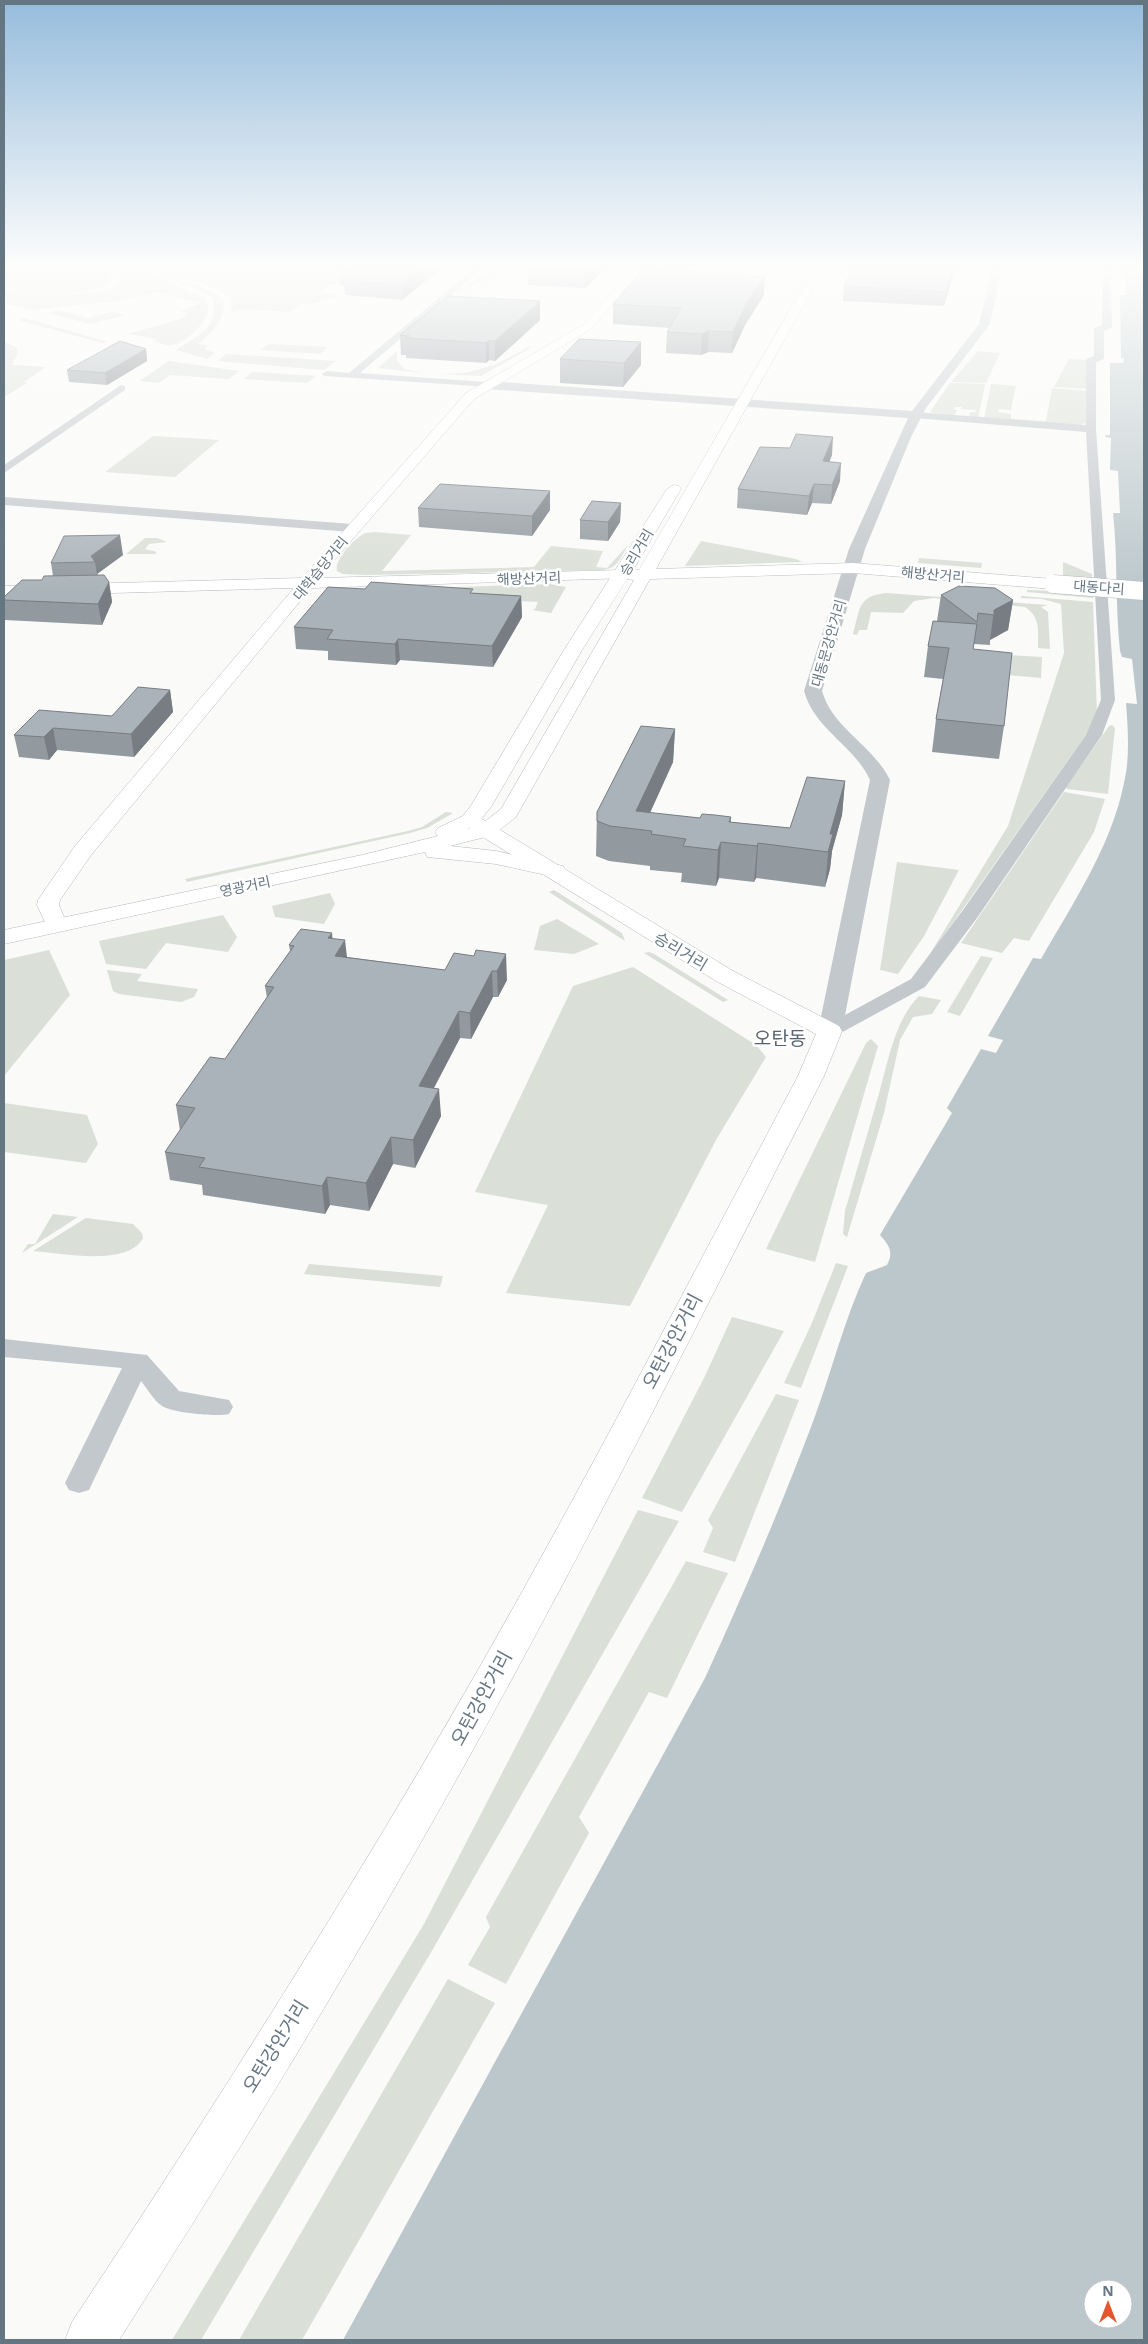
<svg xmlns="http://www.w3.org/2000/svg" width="1148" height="2344" font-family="'Noto Sans','Noto Sans KR',sans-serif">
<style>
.green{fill:#dadfd7}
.water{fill:#bbc7cb;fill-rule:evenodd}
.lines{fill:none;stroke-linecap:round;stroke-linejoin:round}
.secondary-casing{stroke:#b3babf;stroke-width:1}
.primary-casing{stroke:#b5babe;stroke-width:1}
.minor{fill:#c3c8cc;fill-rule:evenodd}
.tertiary{fill:#c3c8cc;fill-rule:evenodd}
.secondary{fill:#fff;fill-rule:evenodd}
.primary{fill:#fff;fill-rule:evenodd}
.primary-bridge-casing{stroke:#b5babe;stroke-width:19;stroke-linecap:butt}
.primary-bridge{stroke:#fff;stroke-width:18}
.wall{fill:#929a9f}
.shaded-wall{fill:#777d82}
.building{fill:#aab3b9;stroke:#777d82}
.labels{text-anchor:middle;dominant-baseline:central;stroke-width:5;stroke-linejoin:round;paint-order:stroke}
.far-street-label{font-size:14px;fill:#657683;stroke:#fff}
.street-label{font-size:16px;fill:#657683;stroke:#fff}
.quarter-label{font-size:19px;fill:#57646e;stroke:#fff}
.near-street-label{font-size:19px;fill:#657683;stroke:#fff}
</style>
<rect width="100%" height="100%" fill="#fafaf8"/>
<path class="green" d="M4 265H114L109 271 111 283 109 285C77 296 37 297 4 288Z
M122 265H143L142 269 151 274 207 299C207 303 209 307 208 311 207 323 184 344 172 345 166 346 158 342 153 341L157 339 128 334 183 318 187 314 181 311 201 303 159 293 109 302 31 310 4 303V290C26 294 106 300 120 282L119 275Z
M150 265H155L156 269C177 283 206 282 224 301 224 322 213 331 198 344L208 345 205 349 215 353 207 359 176 350C198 335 219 329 213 298 193 285 168 281 148 268Z
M157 265H307L323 268 321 269 352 273 339 284 328 287 319 293 337 295 336 297 312 304 302 303 290 312 247 309 232 312 230 297 217 289 166 273 158 269Z
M497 265 514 267 445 299 491 270Z
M1004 265H1120L1121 271Z
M59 310 88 318 112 312 126 315 90 324 47 313Z
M25 318 108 342 102 343 18 320Z
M4 342C21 348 20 350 12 365L46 367 24 382 27 383 4 397Z
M269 344 328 347 320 354 260 350Z
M530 346 532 347 481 376 440 374 464 373 495 365Z
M397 351V361L404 369 423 373 378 368Z
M978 351 1000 353 986 383 951 382Z
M226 354 336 361 324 370 218 361Z
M1069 359 1089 360 1088 389 1054 387Z
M169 361 239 371 229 379 170 375 159 383 139 381Z
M253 372 316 376 307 383 243 379Z
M950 383 985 384 978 419 969 416 970 412H975L976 410 961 409 962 407H955L954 410H957L954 417 930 412Z
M991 384 1016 386 1011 410 999 409 998 412 1011 414V419L1046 421 1052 388 1087 391 1086 423 1078 425 984 419Z
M153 436 219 440 175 477 105 472Z
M374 532 411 535 382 571 534 567 551 546 603 551 596 567 607 568 628 545C621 557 618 568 603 570L366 575 343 574 337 571C334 560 353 540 362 535 365 532 370 533 374 532Z
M145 538H157L167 542 149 544 145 549 157 552 155 554H126Z
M701 541 796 559 802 562 685 566Z
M919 558 982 563 981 568 918 563Z
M1063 562 1092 574 1093 598 1027 592V590L1057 591 1067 581 1063 575Z
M550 584 566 587 551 613 532 610 535 609 538 602 342 591Z
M886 593 1048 605 1041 607 1048 612 1050 649 1038 648C1038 632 1041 617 1025 607L934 598 914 601 903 613 871 612 867 630H859L857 635 853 634C860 610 857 596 886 593Z
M1021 596 1093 602 1097 714 1086 735 925 962 1008 826 1064 653 1061 604 1042 599 1021 598Z
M1009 655 1042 657 1041 678 1007 675Z
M1112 725 1115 728 1108 794 1067 789 1066 787 1109 726Z
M1064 792 1105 799 1094 832 1029 941 1014 938 1002 953 961 943Z
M446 812 453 813 427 828 410 833 187 882 185 879 408 831 422 827Z
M897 862 959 870 924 936 898 974 880 970Z
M554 890 622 933 625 941 549 892Z
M330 893 335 904 324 924 275 917 272 906Z
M223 915 237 937 228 952 166 943 146 969 106 964 99 941Z
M557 919 599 944 574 954 534 950 540 926Z
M49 950 70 995 4 1076V960Z
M649 952 654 954 728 1000 723 1002 644 953Z
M981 956 993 958 960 1016 947 1012Z
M633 967 756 1045 766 1057 716 1140 630 1306 506 1293 548 1205 475 1192 573 986Z
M107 970 142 974 137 981 198 989 194 997 181 1002 119 994 113 991Z
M919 996 941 1000 932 1014 913 1017 900 1040 884 1113 847 1237 843 1234 845 1211C856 1173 867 1135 878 1097 888 1063 894 1021 919 996Z
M871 1039 878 1046 815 1262 766 1249 866 1043Z
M4 1103 87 1115 98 1144 86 1163 4 1152Z
M53 1214 78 1217 22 1253 28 1244H35Z
M86 1218 133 1224 142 1233 143 1238C128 1267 61 1253 33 1251Z
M836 1263 848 1266 801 1388 784 1383 811 1325Z
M309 1264 443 1276 440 1287 304 1274Z
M732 1317 784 1331 682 1512 642 1498 705 1376Z
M776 1394 799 1400 735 1562 703 1552 713 1528 708 1520Z
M638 1510 679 1521 430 1954 201 2340H172L424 1924Z
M686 1561 728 1573 667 1698 649 1692 579 1817 589 1833 506 1984 468 1965 490 1927 486 1917Z
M448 1979 495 2003 302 2340H239Z"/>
<path class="water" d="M1120 265H1144V2340H343L705 1678C744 1593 781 1507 814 1419 832 1370 844 1320 866 1273L887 1265C894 1252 889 1245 880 1235L952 1113 947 1108 981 1049 996 1053 1003 1040 988 1036 1033 958 1041 959C1073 903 1111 847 1124 783 1130 758 1128 729 1126 703L1137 704 1132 659 1122 657 1120 651C1115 605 1118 559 1113 513H1120L1118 471 1110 470 1111 438 1106 437 1105 435H1110V363H1123L1124 358H1121L1120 295H1126L1124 274H1120ZM1093 2289H1123V2319H1093Z"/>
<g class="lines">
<g class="secondary-casing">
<path id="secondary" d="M636 265H646L591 329 474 399 319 578 622 570 628 572 630 575 628 578 311 588 91 855 60 900 59 905 64 917 61 922 53 924 45 922 37 905 38 900 75 846 294 588 4 596V586L302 578 466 393 583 325Z
M470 814 477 816 733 971 839 1026 842 1031 824 1076C706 1307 590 1540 464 1766 355 1961 239 2152 119 2340H65L72 2322C215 2106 353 1888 482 1663 592 1470 694 1272 798 1076L816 1034 716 981 473 831 460 820 463 816Z"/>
</g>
<g class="primary-casing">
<path id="primary" d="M816 265H826L656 569 853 563 1053 579 1059 581 1061 584 1059 587 1053 589 853 573 650 579 516 817 493 835 450 846 496 851 563 866 566 871 563 876 555 877 496 864 427 857 425 852 4 944V930L362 855 438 836 435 832 438 828 463 816 472 804 564 650 667 489 674 485 679 486 681 489 633 570H639ZM627 579 634 580 501 809 479 826 467 829 477 824 491 807 582 650Z"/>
</g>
<path class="minor" d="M478 265H487L360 373 486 382 490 383V387L324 376 322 374 327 371 349 373Z
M1103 265H1111L1112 328 1104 331V359L1096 362V429L1115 700 1102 735 977 918 925 987 837 1035 830 1037 823 1035 820 1031 823 1027 911 979 963 910 1086 735 1101 700 1086 432 914 418 909 415 914 412 1086 425V359L1094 356V328L1102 325Z
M121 385 125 386V390L4 473V465Z
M4 497 352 524 358 528 352 532 4 505Z
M4 1339 147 1355 179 1391 229 1400 233 1407 229 1414C217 1417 173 1413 162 1406 154 1401 147 1388 141 1381L89 1490 79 1493 69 1490 65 1483 122 1368 4 1357Z"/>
<path class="tertiary" d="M993 265H1003L990 324 926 408 911 437 865 549 822 691C833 729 873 745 890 780L842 1031 839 1036 830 1038 821 1036 818 1031 870 780C854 745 815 730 804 691L849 549 908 418 486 389 480 385 486 381 912 411 979 324Z"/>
<use href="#secondary" class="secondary"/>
<use href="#primary" class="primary"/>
<g class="primary-bridge-casing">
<path id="primary-bridge" d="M1053 584 1144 591"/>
</g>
<use href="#primary-bridge" class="primary-bridge"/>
</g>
<path class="wall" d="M348 265H473L469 268H441L402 300 345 295 344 286 340 285 339 271Z
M529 265H609L585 288 528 285 527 267Z
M854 265H956L944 306 843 301 844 286Z
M764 295 745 325 732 353 708 352 701 355 666 353 667 332 670 328 613 324V304Z
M540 301V320L495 361 489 360 486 363 406 358V355H401L400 335Z
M641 342V365L623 387 560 383V359Z
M146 349 147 361 107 385 69 382 67 370Z
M832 455 829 462 840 481 831 504 812 503 807 515 737 508 738 489Z
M621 503 620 522 608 541 580 539V520Z
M418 508 550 510 532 536 419 527Z
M123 555 97 574 109 582 112 602 102 625 5 620 4 616V597L42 580 53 576 51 563Z
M365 589 473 593 521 596 522 617 493 667 400 660 396 665 328 660V651L296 649 294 627Z
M941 595 1013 600 1008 630 990 640V645L974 644 973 650 1004 726 999 759 932 752 936 719 943 679 924 677 928 646 937 621Z
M170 690 173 712 134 757 57 750 49 760 19 757 14 735 112 716Z
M675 729 673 762 650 813 700 818 731 817V822L790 828 845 781 842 815 832 851 830 869 825 887 756 878 754 882 719 878 716 886 681 882 682 873 650 870V866L609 861 596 856 597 812Z
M332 939 347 957 445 970 474 956 476 950 507 980 498 997H493L471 1039 460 1038 434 1088 441 1116 415 1168 393 1164 369 1211 330 1205 325 1214 203 1195 202 1185 170 1180 165 1152 180 1131 176 1105 225 1059 267 998 265 986 290 951 289 945Z"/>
<path class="shaded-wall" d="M427 265H441V268L402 300 401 285Z
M590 265H609L585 288V270Z
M953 265H956L944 306 946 292Z
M765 275 764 295 745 325 732 353 733 332 746 304Z
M540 301V320L495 361V341Z
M709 331 708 352 701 355 702 334Z
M489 341V360L486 363V343Z
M641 342V365L623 387 624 363Z
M146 349 147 361 107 385 105 373Z
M833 437 832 455 822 480 823 461Z
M841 463 840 481 831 504 832 485Z
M814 484 812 503 807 515 809 496Z
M550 491V510L532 536V516Z
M621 503 620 522 608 541V522Z
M120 535 123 555 97 574 95 562 91 556Z
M109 582 112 602 102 625 98 604Z
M521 596 522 617 493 667 492 646Z
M1013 600 1008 630 990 640 994 610Z
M398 639 400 660 396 665 395 644Z
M170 690 173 712 134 757 131 734Z
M53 728 57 750 49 760 44 737Z
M675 729 673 762 642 830 636 811Z
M845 781 842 815 832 851 830 869 825 887 830 834Z
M721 842 719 878 716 886 718 850Z
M758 843 756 878 754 882 757 846Z
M332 933 334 958 328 938Z
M345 940 348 966 335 956Z
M506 954 507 980 498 997 497 971Z
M492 971 493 997 471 1039 470 1013Z
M459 1011 460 1038 420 1114 419 1086Z
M439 1089 441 1116 415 1168 413 1140Z
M391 1137 393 1164 369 1211 366 1183Z
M327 1177 330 1205 325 1214 322 1186Z"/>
<path class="building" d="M348 265H427L401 285 344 281 356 272 339 271Z
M529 265H590L585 270 527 267Z
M854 265H953L946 292 844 286Z
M644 269 765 275 746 304 733 332 709 331 702 334 667 332 681 308 613 304Z
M448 296 540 301 495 341H489L486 343 405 338 409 336 400 335Z
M579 339 641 342 624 363 560 359Z
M120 341 146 349 105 373 67 370Z
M796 434 833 437 823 461 841 463 832 485 814 484 809 496 738 489 760 447 790 448Z
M440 484 550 491 532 516 418 508Z
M592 501 621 503 608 522 580 520Z
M120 535 91 556 95 562 51 563 64 536Z
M104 575 109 582 98 604 4 600V597L22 580H42L44 576Z
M371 582 473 589 470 593 521 596 492 646 398 639 395 644 327 639 333 630 294 627 328 587 365 589Z
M959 586 995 588 1013 600 994 610V615L978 613 977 622 941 595Z
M933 621 977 624 973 649 1012 653 1004 726 936 719 949 648 928 646Z
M138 687 170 690 131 734 53 728 44 737 14 735 39 710 112 716Z
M641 726 675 729 636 811 700 818 702 814 715 815 731 817 729 822 790 828 807 777 845 781 830 834H833L828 852 758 843 757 846 721 842 718 850 683 846 686 839 651 834 652 831 610 826 597 821V812Z
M301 929 332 933 328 938 345 940 335 956 445 970 454 953 474 956 476 950 506 954 497 971H492L470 1013 459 1011 419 1086 439 1089 413 1140 391 1137 366 1183 327 1177 322 1186 199 1167 205 1158 165 1152 195 1108 176 1105 210 1057 225 1059 274 987 265 986 294 946 289 945Z"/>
<linearGradient id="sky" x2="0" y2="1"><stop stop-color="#96bcdc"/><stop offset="0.45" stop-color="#fdfdfc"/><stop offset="1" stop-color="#fdfdfc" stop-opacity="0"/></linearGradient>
<rect width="1148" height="593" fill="url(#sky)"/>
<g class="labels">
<g class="far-street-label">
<text transform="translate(636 552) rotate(-59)">승리거리</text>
<text transform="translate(320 568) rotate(-51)">대학습당거리</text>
<text transform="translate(933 574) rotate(5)">해방산거리</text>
<text transform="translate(529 578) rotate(-2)">해방산거리</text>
<text transform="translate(1099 587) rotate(4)">대동다리</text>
<text transform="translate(828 643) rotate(-74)">대동문강안거리</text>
<text transform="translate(245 886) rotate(-12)">영광거리</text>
</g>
<g class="street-label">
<text transform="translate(681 951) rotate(31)">승리거리</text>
</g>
<g class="quarter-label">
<text x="780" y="1038">오탄동</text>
</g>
<g class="near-street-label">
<text transform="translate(672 1341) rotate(-62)">오탄강안거리</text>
<text transform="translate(481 1698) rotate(-61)">오탄강안거리</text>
<text transform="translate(275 2046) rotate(-58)">오탄강안거리</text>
</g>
</g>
<rect width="1148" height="2344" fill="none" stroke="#657683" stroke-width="10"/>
<g transform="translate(1108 2304)"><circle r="24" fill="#ffffff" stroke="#c1c8cd"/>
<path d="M0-4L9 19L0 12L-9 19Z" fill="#e4572e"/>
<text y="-8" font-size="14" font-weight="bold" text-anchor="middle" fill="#657683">N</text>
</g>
</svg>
